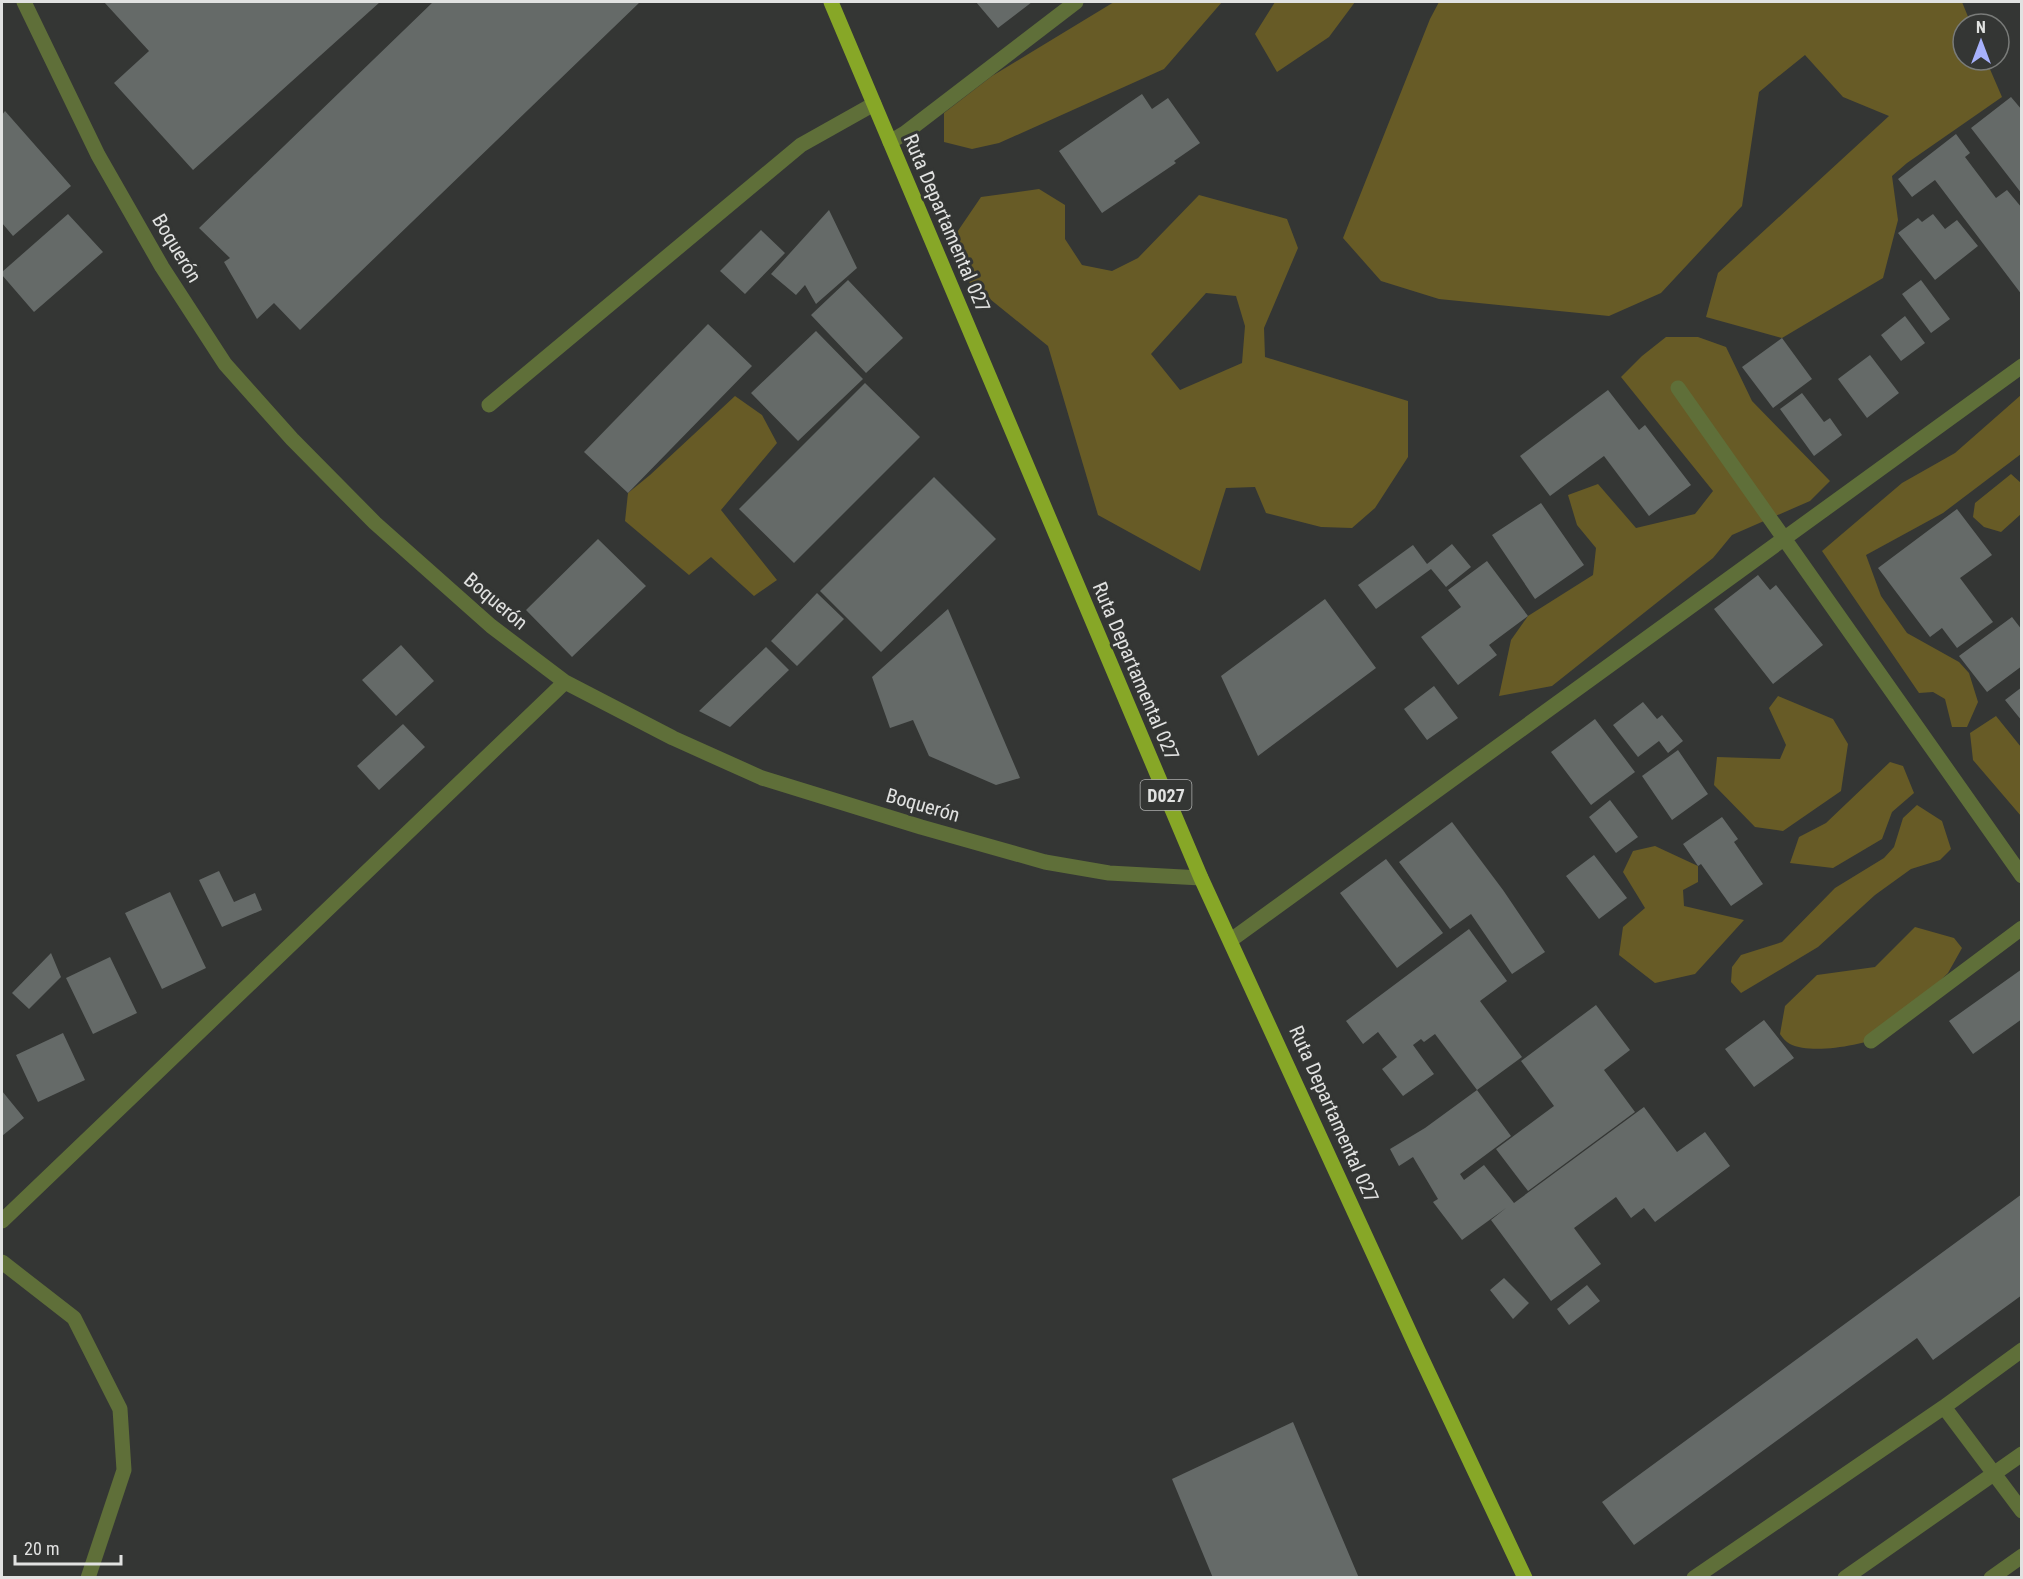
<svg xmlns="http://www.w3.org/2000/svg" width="2023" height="1579" font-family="'Roboto Condensed',sans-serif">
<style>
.green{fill:#675b26;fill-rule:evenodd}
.building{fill:#656a68}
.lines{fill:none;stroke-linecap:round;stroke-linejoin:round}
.minor{stroke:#5f6f39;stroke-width:15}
.major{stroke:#87a727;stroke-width:15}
.labels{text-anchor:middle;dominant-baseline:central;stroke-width:6;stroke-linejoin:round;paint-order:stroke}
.shield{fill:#343634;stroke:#adaead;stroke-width:1.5}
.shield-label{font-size:18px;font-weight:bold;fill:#e1e2e1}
.street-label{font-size:20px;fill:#e1e2e1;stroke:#343634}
</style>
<rect width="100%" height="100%" fill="#343634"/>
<path class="green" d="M1114 2H1222L1164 69 999 143 972 149 944 142V113L992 76Z
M1275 2H1355L1329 37 1277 72 1255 34Z
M1439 2H1962L1971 24H1963V60H1986L2002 97 1907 163 1892 176 1898 220 1883 278 1782 338 1706 317 1718 273 1889 116 1843 97 1805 55 1759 92 1742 206 1661 293 1609 316 1439 299 1381 281 1343 238 1430 19Z
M1039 189 1065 205V239L1082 265 1112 271 1138 258 1199 195 1287 219 1298 248 1264 328 1265 357 1408 401V457L1375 508 1352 528 1321 527 1266 513 1255 487 1226 488 1200 571 1098 515 1048 346 959 274 949 244 981 197ZM1206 293 1236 296 1245 326 1242 363 1180 390 1151 354Z
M1666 337H1698L1726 347 1752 401 1830 481 1810 501 1732 535 1713 558 1552 686 1499 696 1511 640 1528 616 1593 575 1596 548 1577 525 1568 495 1598 484 1636 528 1695 514 1713 491 1621 377 1642 356Z
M2021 395V454L1943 513 1866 555 1881 596 1907 633 1959 662 1969 673 1978 702 1967 727H1952L1945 699 1933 692 1919 693 1822 551 1902 483 1955 453Z
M735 396 762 415 777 443 721 510 777 580 754 596 711 557 689 575 625 521 628 493 650 475Z
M2011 474 2021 483V514L2001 532 1984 527 1973 517 1975 503Z
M1778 696 1833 719 1848 744 1841 791 1783 831 1755 827 1714 785 1717 757 1780 759 1786 745 1769 708Z
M1996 716 2021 747V816L1973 760 1970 733Z
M1890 762 1903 766 1914 793 1892 812 1882 839 1833 868 1790 863 1799 837 1826 823Z
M1917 805 1942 821 1951 849 1940 860 1911 869 1875 895 1818 947 1741 993 1731 982 1732 967 1741 955 1782 942 1835 888 1884 858 1894 847 1903 818Z
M1655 846 1698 866V882L1683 890 1684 906 1744 920 1695 974 1655 983 1619 955 1623 927 1645 908 1623 872 1633 851Z
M1915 927 1954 938 1962 948 1948 973 1884 1036C1862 1045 1812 1055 1790 1044 1786 1042 1782 1037 1780 1034L1785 1006 1817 975 1875 967Z"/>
<path class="building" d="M104 2H380L193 170 114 83 149 51Z
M433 2H640L300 330 274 303 257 319 224 262 230 258 199 228Z
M976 2H1032L998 28Z
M1142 94 1152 109 1168 98 1200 143 1174 161 1176 163 1102 213 1059 151Z
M2011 97 2022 110V194L1971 128Z
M5 111 71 186 13 236 2 223V115Z
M1956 134 1970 153 1965 157 1996 198 2007 190 2022 208V295L1935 180 1912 197 1898 179Z
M829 210 857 268 816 304 805 285 796 295 771 274Z
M68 214 103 252 34 312 2 275V272Z
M1933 214 1945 229 1957 220 1978 246 1935 280 1898 233 1918 218 1922 222Z
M761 230 785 253 745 294 720 271Z
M848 280 903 338 866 373 811 315Z
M1921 280 1950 319 1931 333 1902 294Z
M1905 316 1925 343 1901 361 1881 335Z
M708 324 752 366 628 493 584 452Z
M816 331 863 379 798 441 751 393Z
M1782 338 1812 379 1773 408 1742 367Z
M1870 355 1899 393 1867 418 1838 379Z
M865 383 920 437 794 563 739 509Z
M1608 390 1639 430 1645 425 1691 485 1649 516 1604 456 1550 496 1520 456Z
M1802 393 1824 422 1830 418 1842 435 1814 456 1780 409Z
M934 477 996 539 881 652 820 591Z
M1541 503 1584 565 1535 599 1492 535Z
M1957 509 1992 555 1960 578 1993 622 1957 648 1942 628 1930 637 1878 568Z
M598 539 646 586 572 657 526 610Z
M1452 544 1471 567 1446 587 1431 569 1376 609 1358 585 1413 545 1427 564Z
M1487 561 1528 616 1489 645 1497 655 1458 685 1421 637 1461 607 1448 590Z
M1758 575 1770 590 1776 585 1823 645 1773 684 1714 609Z
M817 593 844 619 797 666 771 641Z
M1325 599 1376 668 1258 756 1221 676Z
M948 609 1020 778 996 785 929 756 913 720 890 728 872 677Z
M2012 617 2022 630V666L1987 692 1959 656Z
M401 645 434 681 396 716 362 680Z
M766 647 789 670 730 727 699 711Z
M1434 686 1458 718 1427 740 1404 709Z
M2022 687V721L2005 700Z
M1643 702 1657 719 1662 715 1683 741 1668 753 1659 741 1638 757 1613 725Z
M1595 719 1635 772 1591 805 1551 752Z
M403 724 425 747 379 790 357 766Z
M1678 750 1708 794 1672 820 1642 776Z
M1610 800 1638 837 1616 853 1589 817Z
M1722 817 1738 839 1734 842 1763 884 1731 906 1701 864 1698 866 1683 844Z
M1452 822 1503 890 1545 952 1512 974 1471 914 1450 929 1399 862Z
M1594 855 1627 898 1599 919 1566 876Z
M1386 859 1443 933 1397 968 1340 893Z
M219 871 234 902 255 893 262 910 222 927 199 880Z
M170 892 206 968 162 989 125 913Z
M1469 929 1507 981 1480 1001 1522 1057 1477 1090 1511 1136 1460 1174 1464 1180 1484 1165 1514 1203 1644 1107 1677 1152 1705 1132 1730 1166 1655 1222 1644 1208 1631 1218 1616 1197 1574 1228 1601 1264 1551 1301 1491 1220 1506 1208 1462 1240 1433 1202 1438 1199 1413 1157 1399 1166 1390 1149 1425 1128 1477 1090 1435 1034 1424 1042 1421 1039 1413 1045 1434 1074 1403 1096 1382 1069 1397 1057 1378 1032 1363 1044 1346 1021Z
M51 953 61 977 29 1009 12 993Z
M110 957 137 1013 93 1034 66 978Z
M2022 969V1019L1973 1054 1949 1021Z
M1596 1005 1630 1050 1604 1070 1635 1112 1528 1191 1496 1149 1554 1106 1521 1061Z
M1764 1020 1794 1058 1754 1087 1725 1049Z
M63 1033 85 1080 38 1102 16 1055Z
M2 1091 24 1118 2 1136Z
M2022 1194V1295L1933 1360 1917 1338 1634 1545 1602 1502Z
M1504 1278 1529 1303 1513 1319 1490 1290Z
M1587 1285 1600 1301 1569 1325 1557 1309Z
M1293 1422 1359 1578H1213L1172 1479Z"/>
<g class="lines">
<path class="minor" d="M24 2 98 155 162 267 225 364 292 439 375 523 491 626 565 682 673 738 762 778 921 827 1045 862 1109 873 1201 878
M890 142 905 133 1076 2
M1678 388 2022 876
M489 405 801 145 874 104
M1231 940 2022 366
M1871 1041 2022 928
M2 1221 565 682
M2 1262 74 1318 120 1409 124 1470 88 1578
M1944 1407 2022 1511
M1694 1578 1944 1407 2022 1350
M1845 1578 2022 1454
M1991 1578 2022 1556"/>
<path class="major" d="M831 2 1201 878 1420 1355 1525 1578"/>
</g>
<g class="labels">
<rect class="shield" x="1140.5" y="780" width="51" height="30" rx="4.5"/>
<g class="shield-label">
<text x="1166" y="795">D027</text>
</g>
<g class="street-label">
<text transform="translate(947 223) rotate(67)">Ruta Departamental 027</text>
<text transform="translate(177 248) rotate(59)">Boquerón</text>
<text transform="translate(496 601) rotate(40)">Boquerón</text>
<text transform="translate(1136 671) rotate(67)">Ruta Departamental 027</text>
<text transform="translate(923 805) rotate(16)">Boquerón</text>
<text transform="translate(1334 1114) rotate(66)">Ruta Departamental 027</text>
</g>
</g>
<rect width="2023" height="1579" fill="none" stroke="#e1e2e1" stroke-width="6"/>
<g transform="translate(1981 42)"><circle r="28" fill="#343634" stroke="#797b79" stroke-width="1.5"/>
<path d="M0-4.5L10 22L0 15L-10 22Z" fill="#a7b1fc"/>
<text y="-9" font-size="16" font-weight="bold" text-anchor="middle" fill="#e1e2e1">N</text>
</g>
<path d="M15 1555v9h106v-9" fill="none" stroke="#e1e2e1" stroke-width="3"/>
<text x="24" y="1555" font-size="18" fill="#e1e2e1" stroke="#343634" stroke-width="4.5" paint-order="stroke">20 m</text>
</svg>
